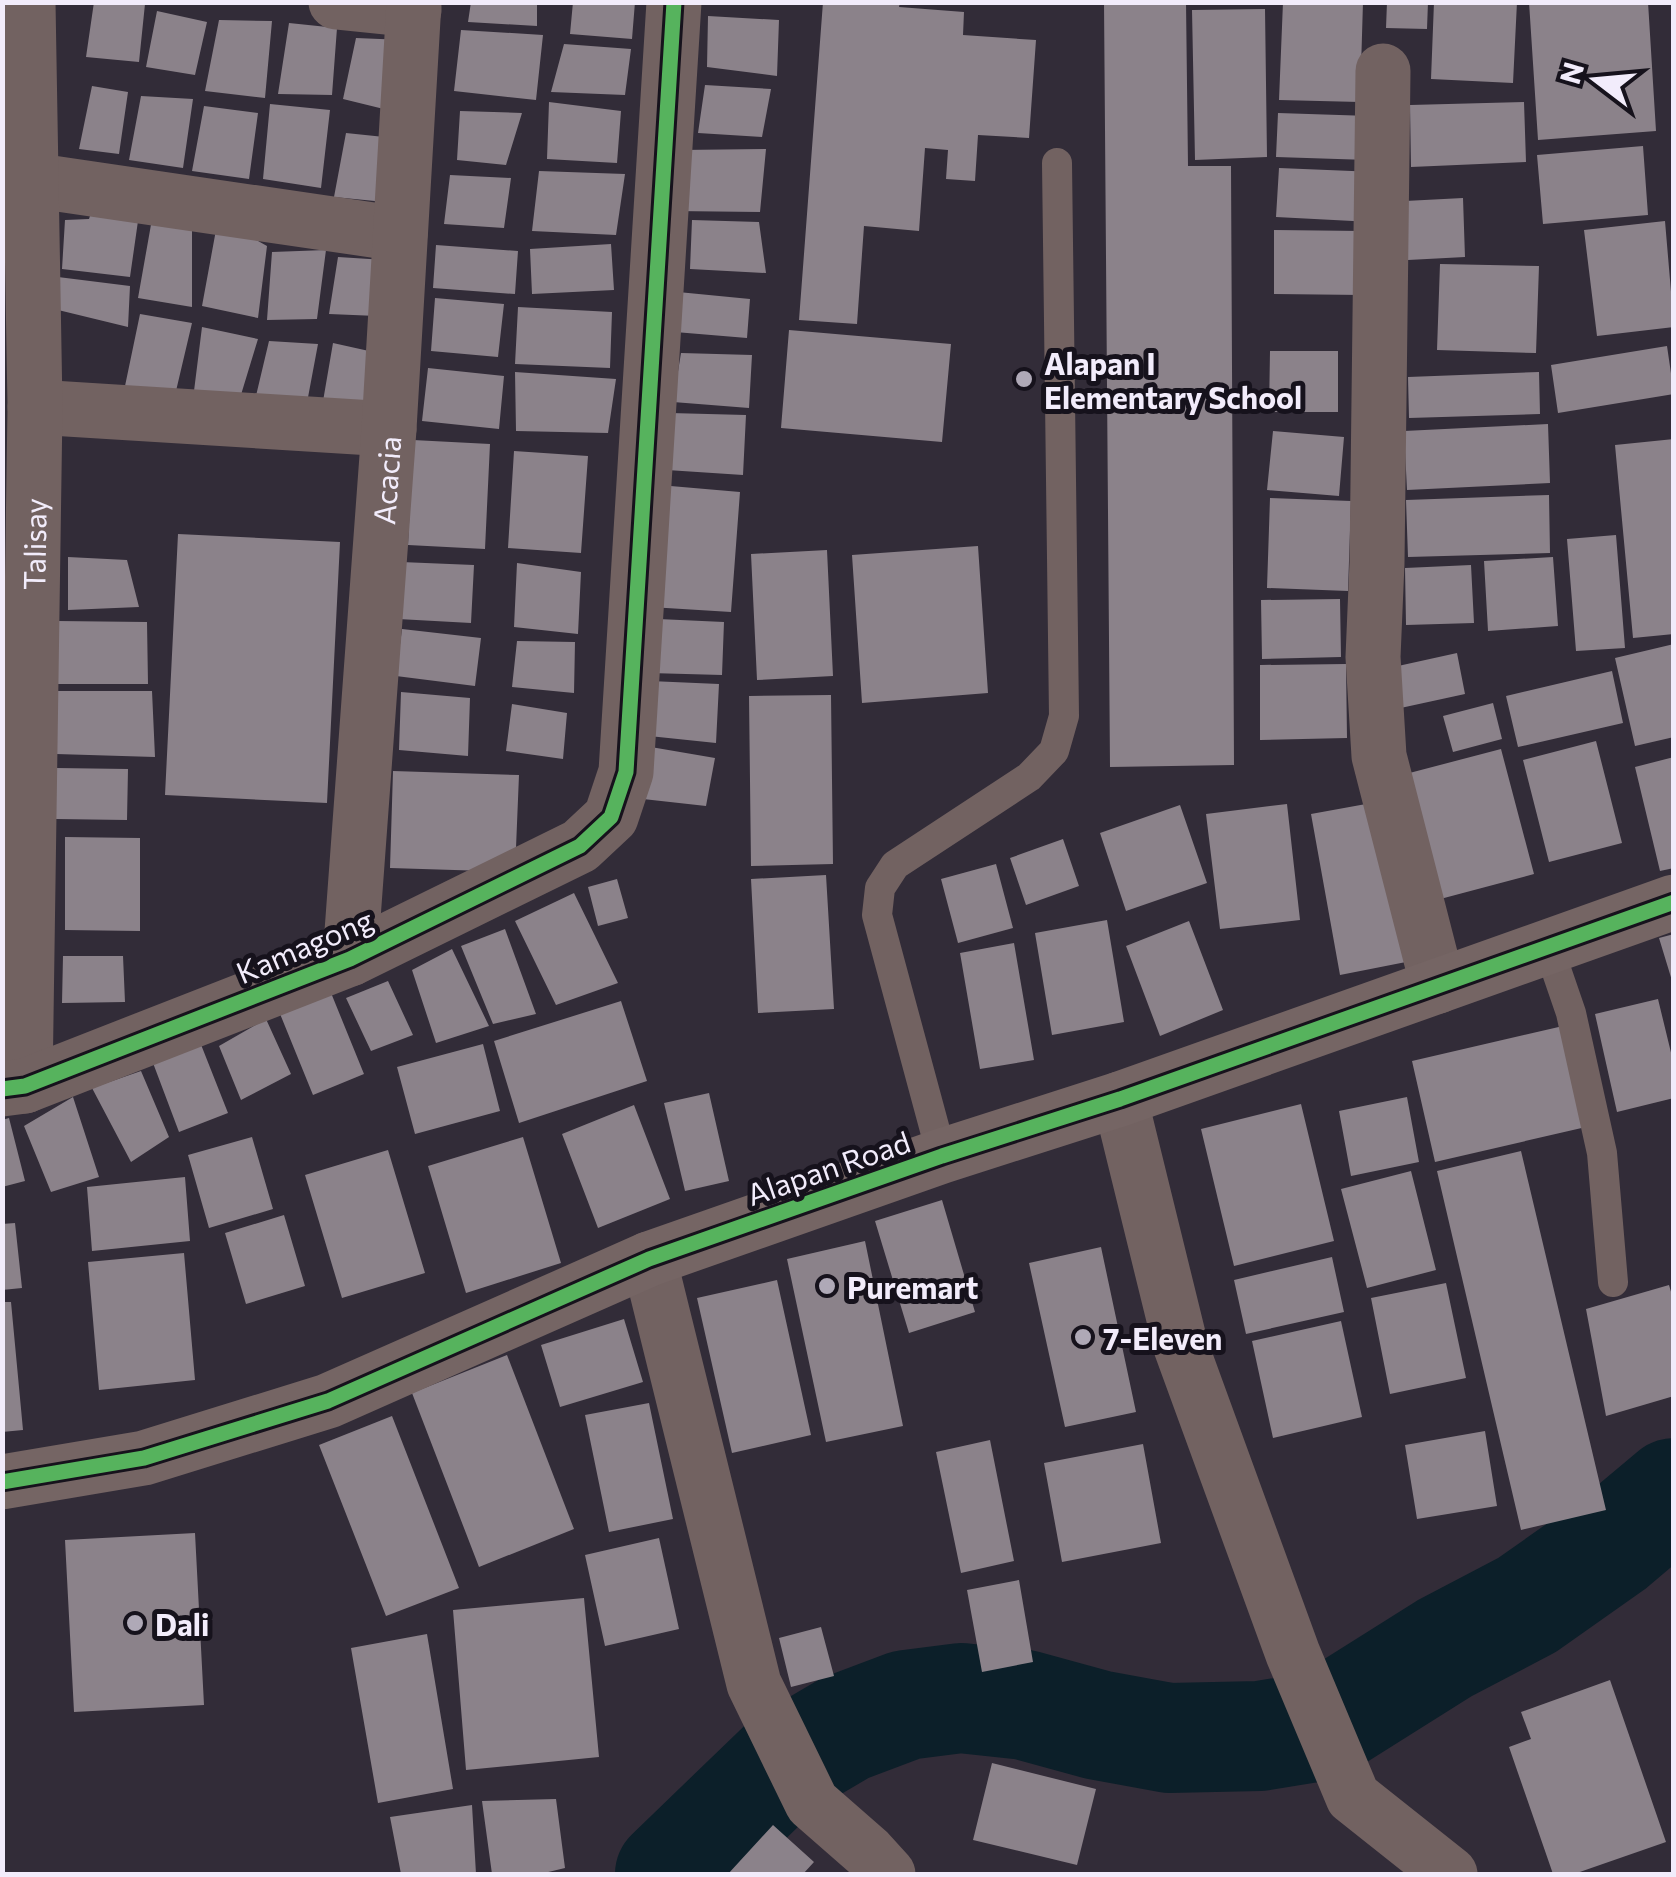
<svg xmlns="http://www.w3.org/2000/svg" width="1676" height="1877" font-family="Commissioner,sans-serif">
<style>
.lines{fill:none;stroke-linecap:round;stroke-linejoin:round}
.river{stroke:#0c1f29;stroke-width:110}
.building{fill:#8b828a}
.lane{stroke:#726261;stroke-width:30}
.street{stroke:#726261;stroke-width:55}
.secondary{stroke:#756564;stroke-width:55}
.cycleway-casing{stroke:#16121c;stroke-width:21}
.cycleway{stroke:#56b35d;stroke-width:15}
.poi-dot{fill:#afa9b7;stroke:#16121c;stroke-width:4}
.labels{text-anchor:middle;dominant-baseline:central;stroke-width:10;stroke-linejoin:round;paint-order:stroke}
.poi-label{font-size:30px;font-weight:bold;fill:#f2ecfb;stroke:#16121c;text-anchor:start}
.street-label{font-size:30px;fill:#f2ecfb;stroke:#16121c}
</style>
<rect width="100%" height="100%" fill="#322c38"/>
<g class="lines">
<path class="river" d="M670 1874 784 1764 845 1728 906 1705 961 1698 1025 1705 1098 1725 1169 1738 1260 1736 1321 1726 1445 1648 1527 1605 1612 1545 1674 1493"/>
</g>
<path class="building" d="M94 2 145 4 139 62 86 57Z
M471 2H537V26L468 22Z
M573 2H635L632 39 570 34Z
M823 2H900L899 7 964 12 963 35 1036 40 1029 138 978 135 975 181 946 179 948 150 925 148 919 231 864 226 857 324 799 320Z
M1104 2H1186L1188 166H1231L1234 765 1110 767Z
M1283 2H1363L1360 102 1279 100Z
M1387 2H1428L1427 29 1386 28Z
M1434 2H1517L1513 83 1431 79Z
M1529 2H1648L1656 131 1538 140Z
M1265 9 1267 157 1195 160 1192 10Z
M157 11 207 22 195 75 146 67Z
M708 16 779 20 777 76 707 67Z
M219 20 272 21 265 98 205 91Z
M289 23 337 28 332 95 278 94Z
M461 30 543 35 536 100 454 91Z
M356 38 404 40 396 112 343 99Z
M564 44 631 49 625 95 551 92Z
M705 85 771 89 762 137 698 133Z
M92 86 128 92 119 154 79 149Z
M141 96 193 99 183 168 129 160Z
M549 102 621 111 617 163 547 159Z
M1524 102 1526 162 1411 167 1410 105Z
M270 104 330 110 321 188 263 179Z
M204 106 258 113 249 179 192 171Z
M460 111 522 113 506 165 457 160Z
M1278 113 1370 116 1368 160 1276 157Z
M346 133 394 138 385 202 334 197Z
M1643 146 1648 215 1543 224 1537 155Z
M766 149 760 212 673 211 680 150Z
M1279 168 1376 172 1372 222 1276 217Z
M539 171 625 174 616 235 532 231Z
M450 175 511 178 504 228 444 224Z
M1463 198 1465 257 1408 260 1405 201Z
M95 200 140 207 130 277 62 269 65 220 89 219Z
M155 202 192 220V307L138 298Z
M218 219 267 246 258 318 202 306Z
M692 220 759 222 766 273 690 269Z
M1665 221 1674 327 1597 336 1584 230Z
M1274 230 1363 231V295L1274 294Z
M611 244 614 290 532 294 530 249Z
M436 245 518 251 515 294 433 288Z
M326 250 317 319 267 320 272 252Z
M338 257 385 260 377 316 329 314Z
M1440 264 1539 266 1536 353 1437 350Z
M58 277 130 286 128 327 54 309Z
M678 292 750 299 747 338 675 332Z
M435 298 504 304 498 357 431 351Z
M518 307 612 312 610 368 515 364Z
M140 314 192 323 176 391 125 386Z
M202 327 258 339 240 398 194 391Z
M789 330 951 344 942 442 781 428Z
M269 341 318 344 306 408 255 400Z
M333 343 378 353 364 415 322 407Z
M1667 346 1674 394 1558 413 1551 365Z
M1270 351H1338V412H1269Z
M681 353 752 355 749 408 673 402Z
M428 368 504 376 499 429 422 421Z
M515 372 616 379 608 433 516 431Z
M1539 372 1540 414 1409 418 1408 377Z
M670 413 746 415 743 475 667 470Z
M1548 424 1550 483 1407 490 1404 431Z
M1273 431 1344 437 1339 496 1267 490Z
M1674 439V634L1633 638 1615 445Z
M413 440 490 444 485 549 408 545Z
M514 451 588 456 581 553 508 548Z
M659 485 740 492 731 612 650 607Z
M1549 495 1550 553 1408 557 1406 500Z
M1270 498 1351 501 1348 591 1267 588Z
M178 534 340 542 327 803 165 795Z
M1616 535 1625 648 1576 651 1567 539Z
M978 546 988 693 862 703 852 555Z
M827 550 833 676 757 680 751 554Z
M68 557 127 560 139 607 68 610Z
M1553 557 1558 626 1488 631 1484 561Z
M401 562 474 565 471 623 398 619Z
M517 563 581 572 578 634 514 627Z
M1471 565 1474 623 1406 625 1405 568Z
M1340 599 1341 657 1262 659 1261 600Z
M658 619 724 622 722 675 649 673Z
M57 621 147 622 148 684H55Z
M402 629 481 638 475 686 396 676Z
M517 641 575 642 574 693 512 687Z
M1674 644V737L1635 746 1615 658Z
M1457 653 1465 694 1396 709 1389 668Z
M1346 664 1347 738 1260 740V665Z
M1612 671 1623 723 1518 747 1506 696Z
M650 681 719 684 716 743 649 736Z
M57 691H152L155 757 56 754Z
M401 692 470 698 468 756 399 750Z
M831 695 833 864 751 866 749 696Z
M1493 703 1502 739 1453 752 1443 716Z
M512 704 567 713 563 759 506 751Z
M1596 741 1622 843 1549 862 1523 760Z
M645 746 715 758 706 806 643 799Z
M1501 749 1534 874 1429 902 1398 776Z
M1674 757V868L1660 871 1635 767Z
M56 768 128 769 127 820 56 819Z
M393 771 519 775 515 872 390 868Z
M1377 802 1406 962 1340 975 1311 814Z
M1287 804 1300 920 1220 929 1206 814Z
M1180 805 1207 883 1126 911 1100 833Z
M65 837 140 838V931L65 930Z
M1063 839 1079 886 1026 905 1010 858Z
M996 864 1013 928 958 943 941 879Z
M826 875 834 1009 758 1013 751 879Z
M617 879 628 918 598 926 588 887Z
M574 893 618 983 556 1005 515 921Z
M1107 920 1124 1022 1052 1035 1035 933Z
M1189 921 1223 1010 1160 1036 1126 946Z
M505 929 536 1014 493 1024 461 946Z
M1674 934V984H1673L1659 938Z
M1014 943 1034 1060 980 1069 960 953Z
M452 949 489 1026 436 1043 412 970Z
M63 956H123L125 1002 62 1003Z
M388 981 413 1035 371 1051 346 998Z
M327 983 364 1074 313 1095 276 1004Z
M1658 999 1674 1065V1098L1617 1112 1595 1014Z
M621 1001 647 1081 519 1123 494 1041Z
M266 1019 291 1074 241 1100 219 1046Z
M1563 1026 1586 1127 1435 1162 1412 1061Z
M198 1037 228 1113 179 1132 150 1055Z
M483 1044 500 1111 415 1134 397 1067Z
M141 1071 169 1137 131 1162 92 1088Z
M709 1093 729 1181 685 1191 664 1103Z
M73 1097 99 1177 51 1192 24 1126Z
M1407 1097 1419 1162 1351 1176 1339 1111Z
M1301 1104 1334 1241 1234 1266 1201 1129Z
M634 1105 670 1199 598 1228 562 1134Z
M9 1118 25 1181 2 1187V1120Z
M252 1137 273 1209 209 1228 188 1155Z
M523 1137 561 1263 466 1293 428 1166Z
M388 1150 425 1273 342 1298 305 1175Z
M1521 1151 1606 1510 1521 1530 1437 1171Z
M1411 1171 1436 1270 1367 1288 1341 1189Z
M185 1177 190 1241 92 1251 87 1187Z
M942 1200 975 1312 909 1333 875 1221Z
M284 1215 305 1286 246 1304 225 1233Z
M15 1223 22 1288 2 1290V1224Z
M865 1241 903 1426 826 1442 787 1259Z
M1101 1247 1136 1412 1065 1427 1029 1263Z
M184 1253 195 1380 99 1390 88 1262Z
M1332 1257 1344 1312 1246 1334 1234 1280Z
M777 1280 811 1435 732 1453 697 1298Z
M1446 1283 1466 1378 1390 1394 1371 1298Z
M1669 1285 1674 1302V1396L1606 1416 1586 1309Z
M2 1302H11L23 1430 2 1432Z
M624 1319 643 1382 560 1407 541 1345Z
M1341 1321 1362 1417 1273 1438 1252 1341Z
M507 1355 574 1529 479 1567 412 1393Z
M649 1403 673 1519 609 1532 585 1415Z
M392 1416 459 1588 386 1616 319 1445Z
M1485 1431 1497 1506 1417 1519 1405 1445Z
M990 1440 1014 1561 961 1573 936 1452Z
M1143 1444 1161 1543 1062 1562 1044 1463Z
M195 1533 204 1705 74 1712 65 1540Z
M659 1538 679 1629 605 1646 585 1555Z
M1019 1580 1033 1662 982 1672 967 1590Z
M584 1598 599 1757 466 1770 453 1610Z
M821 1627 834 1676 791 1687 779 1638Z
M427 1634 453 1789 378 1803 351 1648Z
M1610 1680 1666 1842 1574 1874H1553L1509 1747 1531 1739 1521 1712Z
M992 1763 1096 1789 1077 1865 973 1840Z
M556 1799 565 1868 540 1874H492L482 1801Z
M472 1805 476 1874H401L390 1817Z
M773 1825 814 1862 803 1874H728Z"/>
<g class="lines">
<path class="lane" d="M1548 946 1571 1013 1602 1153 1613 1282
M942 1156 877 915 880 888 895 865 1029 777 1054 751 1064 716 1057 163"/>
<g class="street">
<path d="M336 2 414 10"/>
<path d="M1383 71 1377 563 1373 657 1379 756 1438 986"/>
<path d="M31 180 400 234"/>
<path d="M35 407 389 429"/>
<path id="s1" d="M350 959 389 429 414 2"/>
<path id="s2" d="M25 1086 35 407 28 2"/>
<path d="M2 1089 25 1086 350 959 580 846 611 817 626 772 674 2"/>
<path d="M1120 1099 1181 1347 1293 1654 1353 1797 1450 1874"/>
<path d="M649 1259 754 1684 812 1803 868 1852 888 1874"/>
</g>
<path class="secondary" d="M2 1482 144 1458 328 1401 649 1259 942 1156 1120 1099 1674 902"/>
<g class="cycleway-casing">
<path id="cycleway" d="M2 1089 25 1086 350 959 580 846 611 817 626 772 674 2
M2 1482 144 1458 328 1401 649 1259 942 1156 1120 1099 1674 902"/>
</g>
<use href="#cycleway" class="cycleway"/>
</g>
<g class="poi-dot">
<circle cx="1024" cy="379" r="10"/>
<circle cx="827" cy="1286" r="10"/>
<circle cx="1083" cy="1337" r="10"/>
<circle cx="135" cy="1623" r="10"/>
</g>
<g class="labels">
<g class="poi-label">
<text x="1044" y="362">Alapan I<tspan x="1044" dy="34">Elementary School</tspan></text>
<text x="847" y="1286">Puremart</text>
<text x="1103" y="1337">7-Eleven</text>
<text x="155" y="1623">Dali</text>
</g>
<g class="street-label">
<text stroke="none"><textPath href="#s1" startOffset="480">Acacia</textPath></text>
<text stroke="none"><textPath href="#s2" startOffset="542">Talisay</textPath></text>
<text transform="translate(304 945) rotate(-23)">Kamagong</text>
<text transform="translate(828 1167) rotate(-19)">Alapan Road</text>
</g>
</g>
<rect width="1676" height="1877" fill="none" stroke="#f2ecfb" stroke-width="10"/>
<g transform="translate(1596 80) rotate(286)" stroke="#16121c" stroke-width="8" paint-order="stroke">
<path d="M0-8L18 38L0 25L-18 38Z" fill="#f2ecfb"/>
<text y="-15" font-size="28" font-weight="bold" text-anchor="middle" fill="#f2ecfb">N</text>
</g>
</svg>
